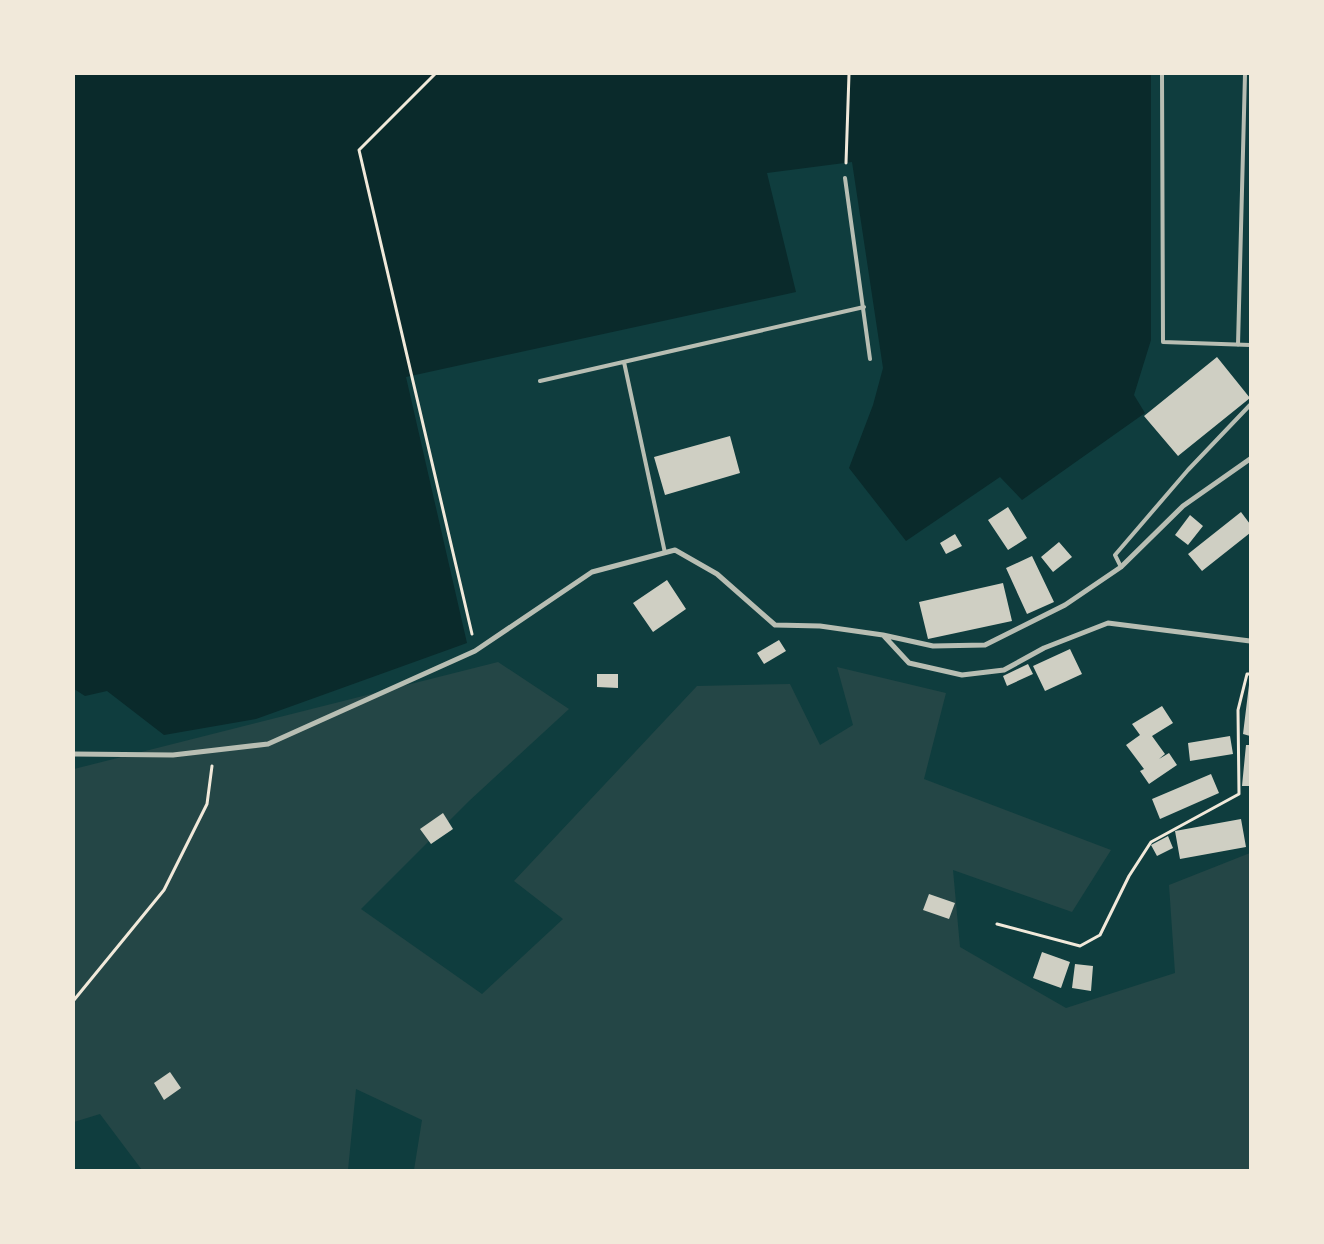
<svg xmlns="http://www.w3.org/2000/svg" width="1324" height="1244" font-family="Jost,sans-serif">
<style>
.green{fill:#244646}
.water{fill:#0a2a2b}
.building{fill:#cfcfc3}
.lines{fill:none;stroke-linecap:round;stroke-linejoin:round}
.path{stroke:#f1e9da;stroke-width:3}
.service{stroke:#b8beb3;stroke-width:4}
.minor{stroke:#b8beb3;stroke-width:5}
</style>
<rect width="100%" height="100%" fill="#0f3d3e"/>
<path class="green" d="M498 662 569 709 469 801 361 909 482 994 563 919 514 881 697 686 790 684 820 745 853 725 837 667 946 693 924 779 1111 850 1072 912 953 870 960 947 1066 1008 1175 973 1169 885 1250 853V1170H414L422 1120 356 1089 348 1170H142L100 1114 74 1122V769Z"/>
<path class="water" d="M74 74H1151V340L1134 395 1145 413 1022 500 1000 477 906 541 849 468 873 405 883 368 852 162 767 173 796 292 406 377 467 643 256 719 164 735 107 691 85 696 74 689Z"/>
<path class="building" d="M1217 357 1250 398 1178 456 1144 416Z
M730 436 740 473 665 495 654 457Z
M1008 507 1027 538 1008 550 988 520Z
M1241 512 1250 524V533L1202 571 1188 554Z
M1190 515 1203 526 1188 545 1175 535Z
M955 534 962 546 946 554 940 543Z
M1059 542 1072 557 1053 572 1041 557Z
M1032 556 1054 602 1027 614 1006 568Z
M667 580 686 609 653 632 633 603Z
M1003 583 1012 621 928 639 919 602Z
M779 640 786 651 764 664 757 653Z
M1070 649 1082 674 1045 691 1033 666Z
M1028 664 1033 674 1007 686 1003 676Z
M597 674H618V688L597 687Z
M1249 685H1250V736L1243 734Z
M1162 706 1173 723 1152 736 1165 754 1159 759 1169 753 1177 765 1149 784 1140 771 1144 769 1126 745 1140 735 1132 724Z
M1230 736 1233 754 1190 761 1188 743Z
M1246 745H1250V786H1242Z
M1211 774 1219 793 1160 819 1152 799Z
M443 813 453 829 431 844 420 829Z
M1241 819 1246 847 1180 859 1175 831Z
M1168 836 1173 848 1157 856 1151 845Z
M929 894 955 903 949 919 923 910Z
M1042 952 1070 962 1061 988 1033 978Z
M1075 964 1093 966 1091 991 1072 988Z
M170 1072 181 1088 164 1100 154 1083Z"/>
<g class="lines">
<path class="path" d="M435 74 359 150 472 634
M846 163 849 74
M997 924 1080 946 1100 935 1129 876 1151 842 1239 794 1238 710 1247 674H1250
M74 1000 164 890 207 804 212 766"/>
<path class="service" d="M1162 74 1163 342 1250 345
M845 178 870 359
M1238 345 1245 74
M624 362 665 553
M540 381 864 307
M1121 567 1115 555 1188 470 1250 405"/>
<path class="minor" d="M884 636 909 663 962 675 1004 670 1044 648 1108 623 1250 641
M74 754 173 755 268 744 475 651 592 572 675 550 717 574 775 625 820 626 883 635 933 646 985 645 1065 605 1121 567 1183 506 1250 459"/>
</g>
<rect width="1324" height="1244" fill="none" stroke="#f1e9da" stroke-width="150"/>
</svg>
